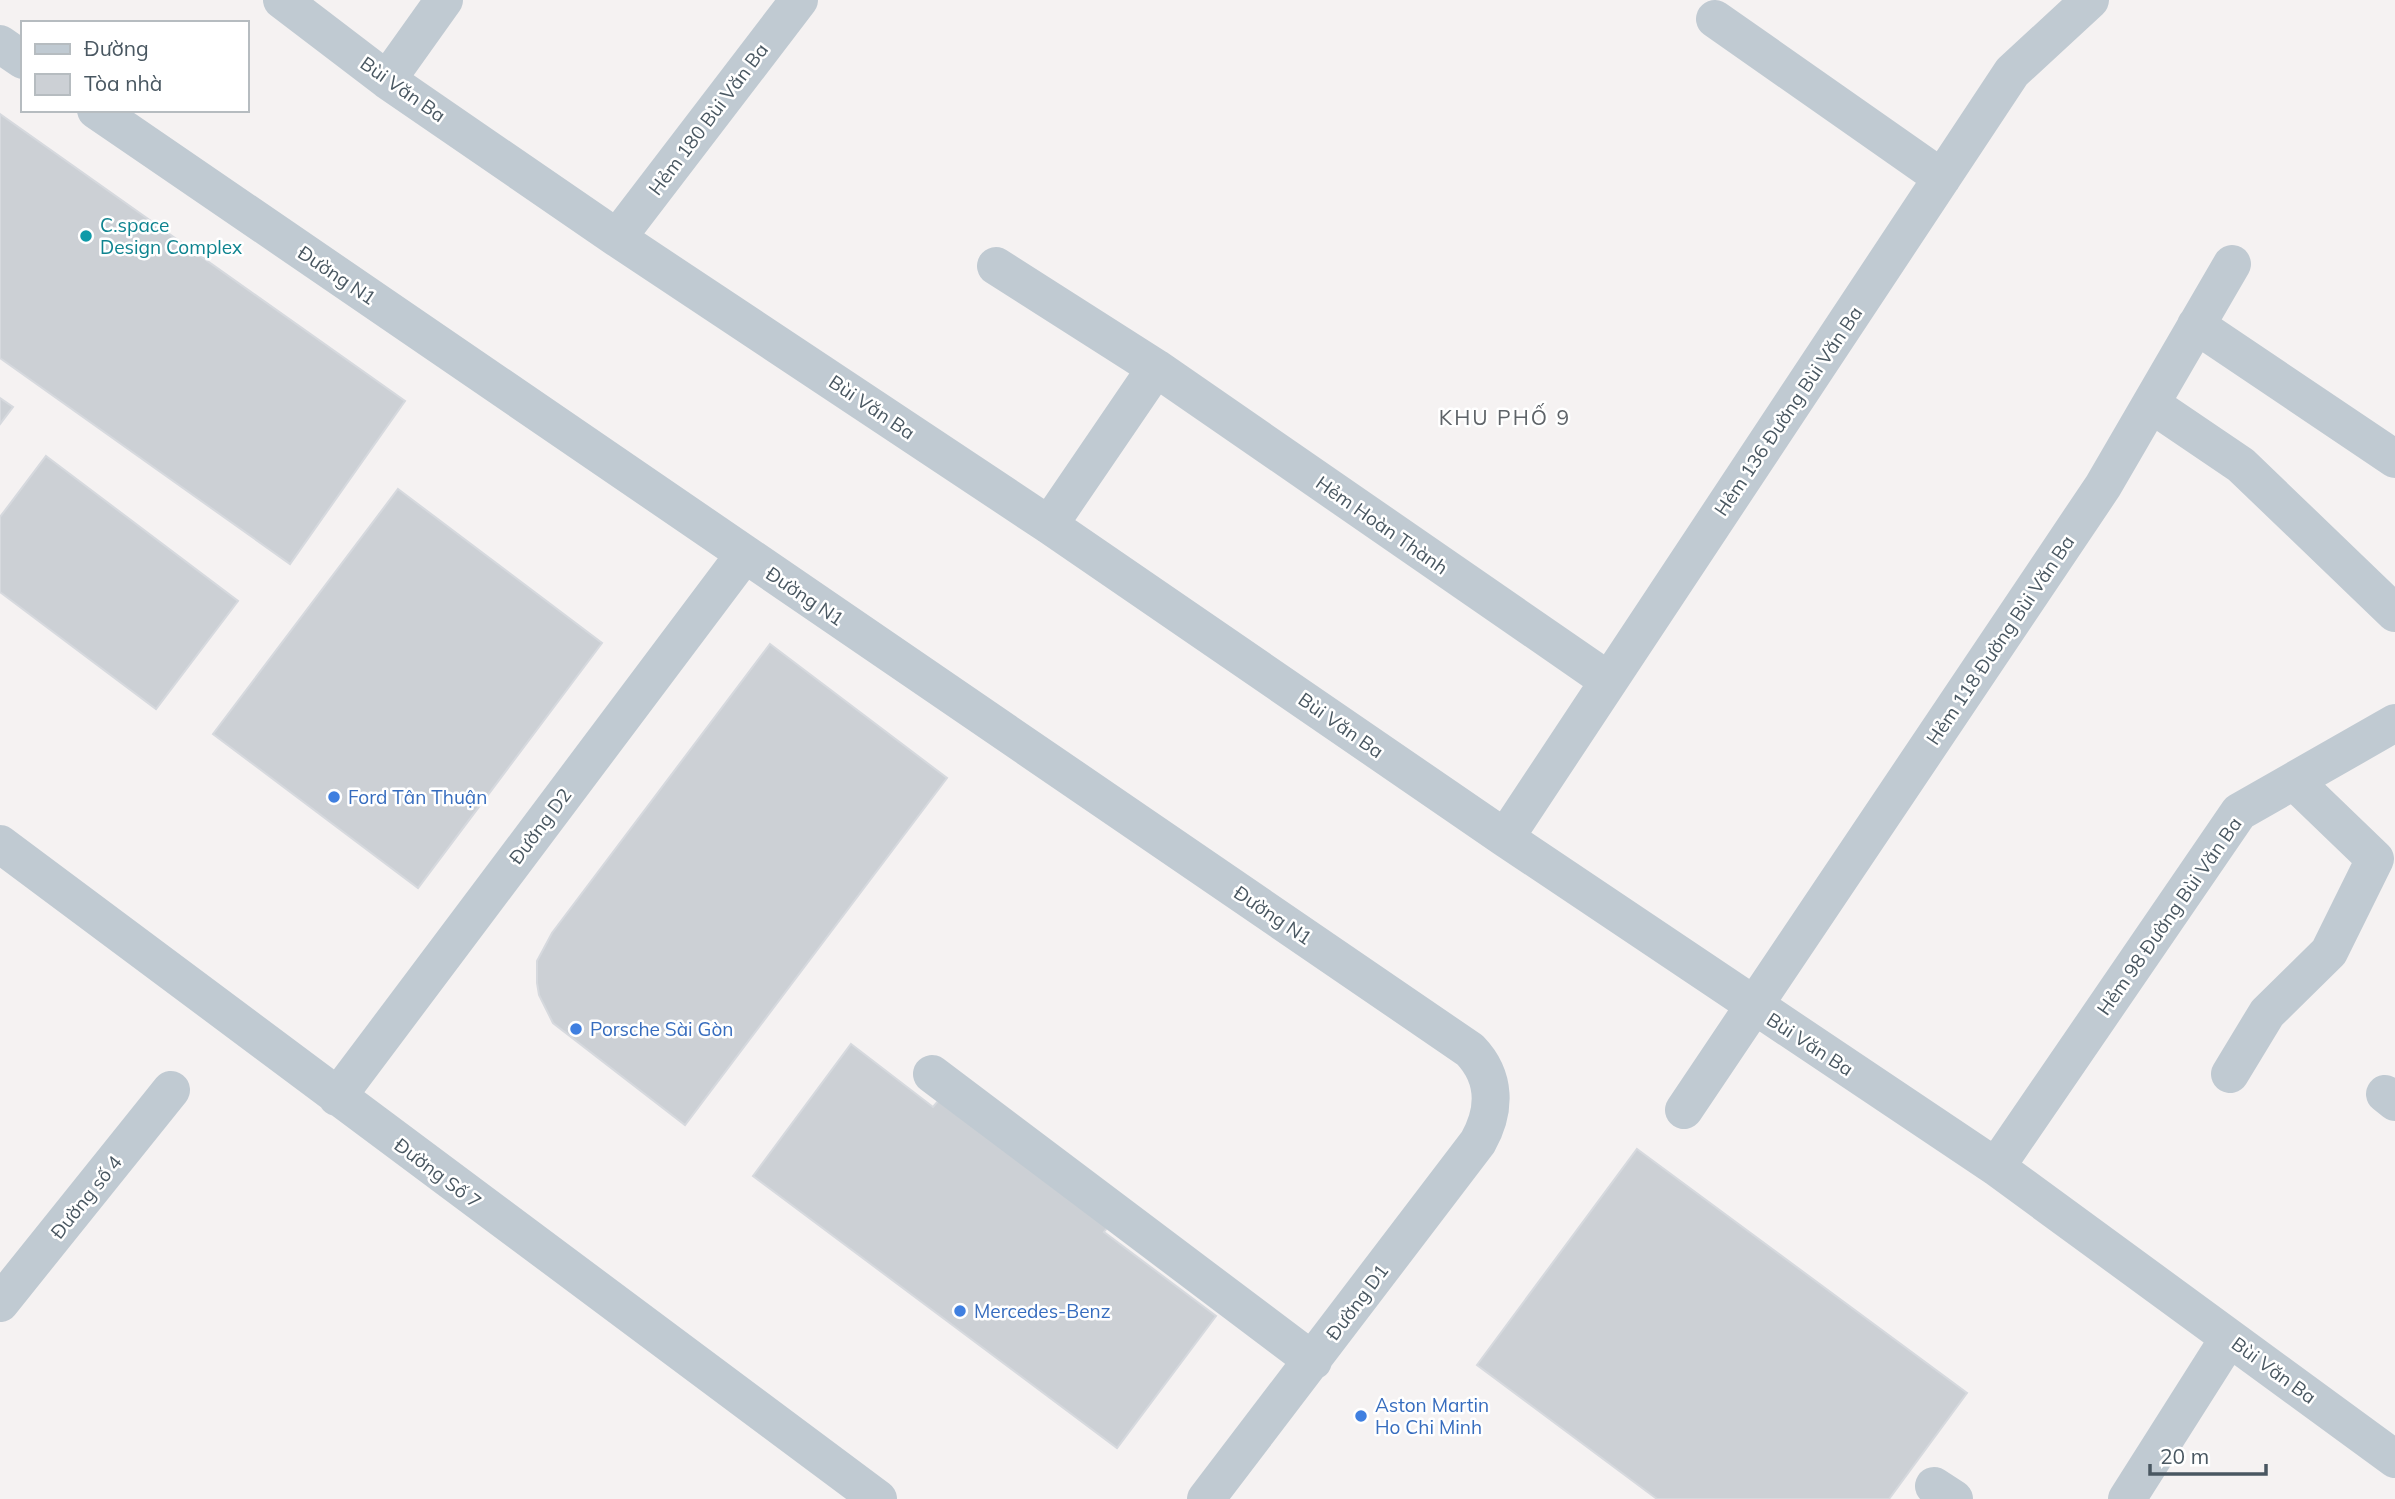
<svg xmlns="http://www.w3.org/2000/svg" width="2395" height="1499" font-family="Mulish,sans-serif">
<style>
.building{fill:#ccd0d5;stroke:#d6d9de;stroke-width:2}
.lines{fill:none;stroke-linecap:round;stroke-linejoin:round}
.minor{stroke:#c0cad2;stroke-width:38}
.culture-dot{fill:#0f9aa8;stroke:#fff;stroke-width:2.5}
.shop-dot{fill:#3f7fe0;stroke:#fff;stroke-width:2.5}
.labels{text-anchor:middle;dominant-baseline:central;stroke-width:5;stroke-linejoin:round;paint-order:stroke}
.street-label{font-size:19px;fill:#495761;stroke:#fff}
.culture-label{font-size:19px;fill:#0d838f;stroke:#fff;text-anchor:start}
.shop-label{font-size:19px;fill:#366cbe;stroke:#fff;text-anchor:start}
.neighbourhood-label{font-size:21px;letter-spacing:2px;fill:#5e6368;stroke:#fff}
</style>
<rect width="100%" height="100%" fill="#f5f2f2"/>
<path class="building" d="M0 114 405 401 290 564 0 358Z
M0 398 13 407 0 424Z
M46 456 238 601 156 709 0 592V517Z
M398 489 602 643 418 888 213 734Z
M770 644 947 778 685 1125 553 1023 539 995 537 983V961L552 933Z
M851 1044 933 1107 945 1093 1113 1220 1104 1232 1216 1316 1117 1448 753 1176Z
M1637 1149 1967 1393 1889 1499H1657L1477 1365Z"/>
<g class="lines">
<path class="minor" d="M282 0 387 80 617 238 1049 525 1505 838 1996 1167 2395 1459
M1715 19 1942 178
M0 44 23 60
M387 80 444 0
M96 110 1470 1050C1496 1077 1496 1110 1478 1142L1206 1499
M617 238 799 0
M996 266 1156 368 1609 681
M2196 325 2395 459
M2151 404 2241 465 2395 613
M1049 525 1156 368
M1505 838 2012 72 2090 0
M0 844 878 1499
M932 1074 1313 1361
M2230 1074 2267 1013 2329 952 2375 859 2294 781
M2385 1094 2395 1102
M337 1097 744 555
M1684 1110 2103 486 2232 264
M1996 1167 2239 812 2395 723
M0 1303 171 1090
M1934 1486 1954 1499
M2127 1499 2229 1338"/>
</g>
<circle class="culture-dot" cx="86" cy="236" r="7"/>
<g class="shop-dot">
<circle cx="334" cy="797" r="7"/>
<circle cx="576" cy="1029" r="7"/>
<circle cx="960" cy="1311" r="7"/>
<circle cx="1361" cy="1416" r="7"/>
</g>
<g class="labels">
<g class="street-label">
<text transform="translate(403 89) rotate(35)">Bùi Văn Ba</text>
<text transform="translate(708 119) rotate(-53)">Hẻm 180 Bùi Văn Ba</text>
<text transform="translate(337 275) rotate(34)">Đường N1</text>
<text transform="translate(872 407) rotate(34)">Bùi Văn Ba</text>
<text transform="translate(1788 411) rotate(-56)">Hẻm 136 Đường Bùi Văn Ba</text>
<text transform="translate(1382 525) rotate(35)">Hẻm Hoàn Thành</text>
<text transform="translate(805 596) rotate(34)">Đường N1</text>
<text transform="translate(2000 640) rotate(-56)">Hẻm 118 Đường Bùi Văn Ba</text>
<text transform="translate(1341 725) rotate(35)">Bùi Văn Ba</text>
<text transform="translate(540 826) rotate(-53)">Đường D2</text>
<text transform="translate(1273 915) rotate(34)">Đường N1</text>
<text transform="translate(2169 916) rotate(-55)">Hẻm 98 Đường Bùi Văn Ba</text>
<text transform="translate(1810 1044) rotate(33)">Bùi Văn Ba</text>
<text transform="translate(438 1173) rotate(37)">Đường Số 7</text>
<text transform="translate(86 1197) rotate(-51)">Đường số 4</text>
<text transform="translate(1357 1302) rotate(-53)">Đường D1</text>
<text transform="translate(2274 1370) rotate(36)">Bùi Văn Ba</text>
</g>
<g class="culture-label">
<text x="100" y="225">C.space<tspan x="100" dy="22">Design Complex</tspan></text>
</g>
<g class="shop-label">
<text x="348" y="797">Ford Tân Thuận</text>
<text x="590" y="1029">Porsche Sài Gòn</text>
<text x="974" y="1311">Mercedes-Benz</text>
<text x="1375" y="1405">Aston Martin<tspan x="1375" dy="22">Ho Chi Minh</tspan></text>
</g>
<g class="neighbourhood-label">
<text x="1505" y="417">KHU PHỐ 9</text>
</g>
</g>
<rect x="21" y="21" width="228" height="91" fill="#ffffff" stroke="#b6bcc0" stroke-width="2"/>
<rect x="35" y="44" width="35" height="10" fill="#c0cad2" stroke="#b6bcc0" stroke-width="2"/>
<text x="84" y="56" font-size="21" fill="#495761">Đường</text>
<rect x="35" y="74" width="35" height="21" fill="#ccd0d5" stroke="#b6bcc0" stroke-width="2"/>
<text x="84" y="91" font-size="21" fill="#495761">Tòa nhà</text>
<path d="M2150 1464v10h116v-10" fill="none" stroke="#495761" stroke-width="3.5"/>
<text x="2160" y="1464" font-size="21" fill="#495761" stroke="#ffffff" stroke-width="5" paint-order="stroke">20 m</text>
</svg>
